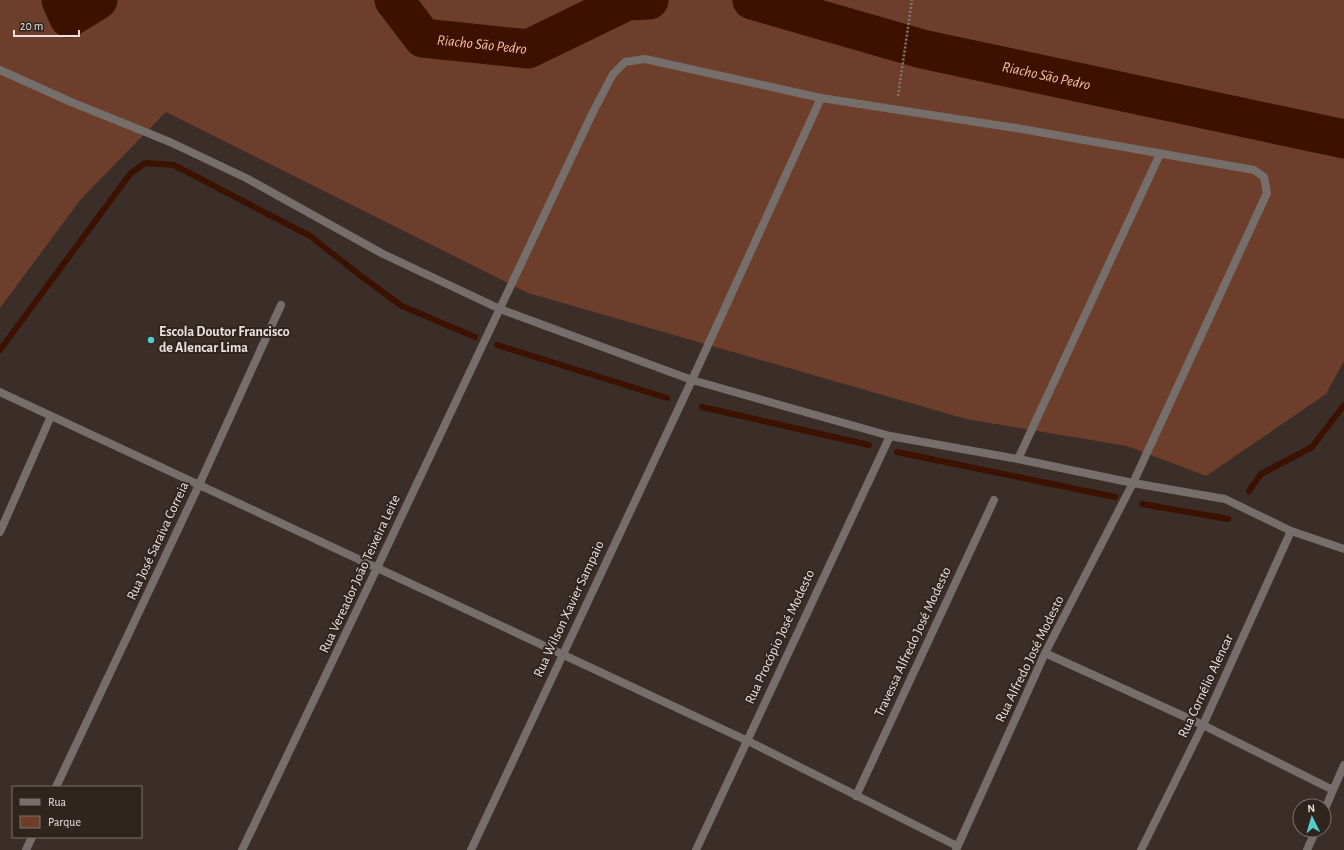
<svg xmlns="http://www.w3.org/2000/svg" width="1344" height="850" font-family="'Alegreya Sans',sans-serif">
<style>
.green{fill:#6c3e2b}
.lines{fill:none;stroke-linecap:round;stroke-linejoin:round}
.stream{stroke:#3c1100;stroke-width:6}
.river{stroke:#3c1100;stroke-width:39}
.path{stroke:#837873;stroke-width:2.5;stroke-dasharray:2 2;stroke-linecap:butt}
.minor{stroke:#756e6b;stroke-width:8}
.tertiary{stroke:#756e6b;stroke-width:8}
.poi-dot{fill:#53cdcb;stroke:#30241f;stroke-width:1.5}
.labels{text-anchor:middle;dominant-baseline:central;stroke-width:4;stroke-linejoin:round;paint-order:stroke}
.poi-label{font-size:14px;font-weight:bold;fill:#eae2de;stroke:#30241f;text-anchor:start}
.street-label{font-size:14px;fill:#eae2de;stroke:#30241f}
.water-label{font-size:15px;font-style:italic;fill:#fcc2aa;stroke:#30241f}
</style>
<rect width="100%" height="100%" fill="#3b2e28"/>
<path class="green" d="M0 0H1344V361L1326 394 1206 476 1127 446 966 419 528 293 166 112 81 199 0 308Z"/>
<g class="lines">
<path class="stream" d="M497 345 667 398
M0 350 130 174 145 163 174 165 310 236 361 276 402 306 475 337
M702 407 869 445
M897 452 1115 497
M1249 491 1261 474 1312 447 1344 405
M1142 504 1228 519"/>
<g class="river">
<path d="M61 0 69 18 98 0"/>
<path id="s1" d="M394 0 423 38 528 49 627 1 649 0"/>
<path id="s2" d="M752 0 922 49 1344 139"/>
</g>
<path class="path" d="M898 96 912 0"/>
<path class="minor" d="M0 70 71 102 170 142 246 178 383 254 500 309 692 380 890 436 1018 459 1133 483 1225 499 1291 531 1344 549
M0 392 746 740 957 846
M1018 459 1160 154
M0 532 51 416
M1045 653 1203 725 1333 790
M56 787 199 485 281 305
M856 796 994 500
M1324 811 1344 765
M26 850 32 837
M242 850 377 568 593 112 613 74 625 62 645 59 821 98 1022 129 1254 170 1264 177 1267 193 1133 483 1045 653 956 850
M471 850 692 380 821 98
M1141 850 1203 725 1291 531
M1307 850 1316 830"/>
<path class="tertiary" d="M696 850 890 436"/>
</g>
<circle class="poi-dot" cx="151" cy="340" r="4"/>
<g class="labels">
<g class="poi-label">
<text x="159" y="332">Escola Doutor Francisco<tspan x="159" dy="16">de Alencar Lima</tspan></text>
</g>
<g class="street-label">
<text transform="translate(158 541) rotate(-65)">Rua José Saraiva Correia</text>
<text transform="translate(360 574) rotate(-65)">Rua Vereador João Teixeira Leite</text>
<text transform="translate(569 609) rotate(-65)">Rua Wilson Xavier Sampaio</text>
<text transform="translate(780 637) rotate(-65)">Rua Procópio José Modesto</text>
<text transform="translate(913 642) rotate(-65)">Travessa Alfredo José Modesto</text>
<text transform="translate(1030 659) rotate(-64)">Rua Alfredo José Modesto</text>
<text transform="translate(1206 686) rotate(-65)">Rua Cornélio Alencar</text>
</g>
<g class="water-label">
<text stroke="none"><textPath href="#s1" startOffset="107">Riacho São Pedro</textPath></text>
<text stroke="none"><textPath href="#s2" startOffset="304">Riacho São Pedro</textPath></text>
</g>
</g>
<rect x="12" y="786" width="130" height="52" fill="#30241f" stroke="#7a706b"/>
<rect x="20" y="799" width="20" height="6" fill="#756e6b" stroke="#7a706b"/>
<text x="48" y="806" font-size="12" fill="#eae2de">Rua</text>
<rect x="20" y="816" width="20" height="12" fill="#6c3e2b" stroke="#7a706b"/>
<text x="48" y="826" font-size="12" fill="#eae2de">Parque</text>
<g transform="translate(1312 818) rotate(355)"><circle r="19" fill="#30241f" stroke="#7a706b"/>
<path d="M0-3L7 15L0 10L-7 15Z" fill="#53cdcb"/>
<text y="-6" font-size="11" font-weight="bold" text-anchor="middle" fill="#eae2de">N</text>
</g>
<path d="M14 30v6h65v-6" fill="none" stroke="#eae2de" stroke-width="2"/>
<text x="20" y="30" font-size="12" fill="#eae2de" stroke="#30241f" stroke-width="3" paint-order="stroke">20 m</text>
</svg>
